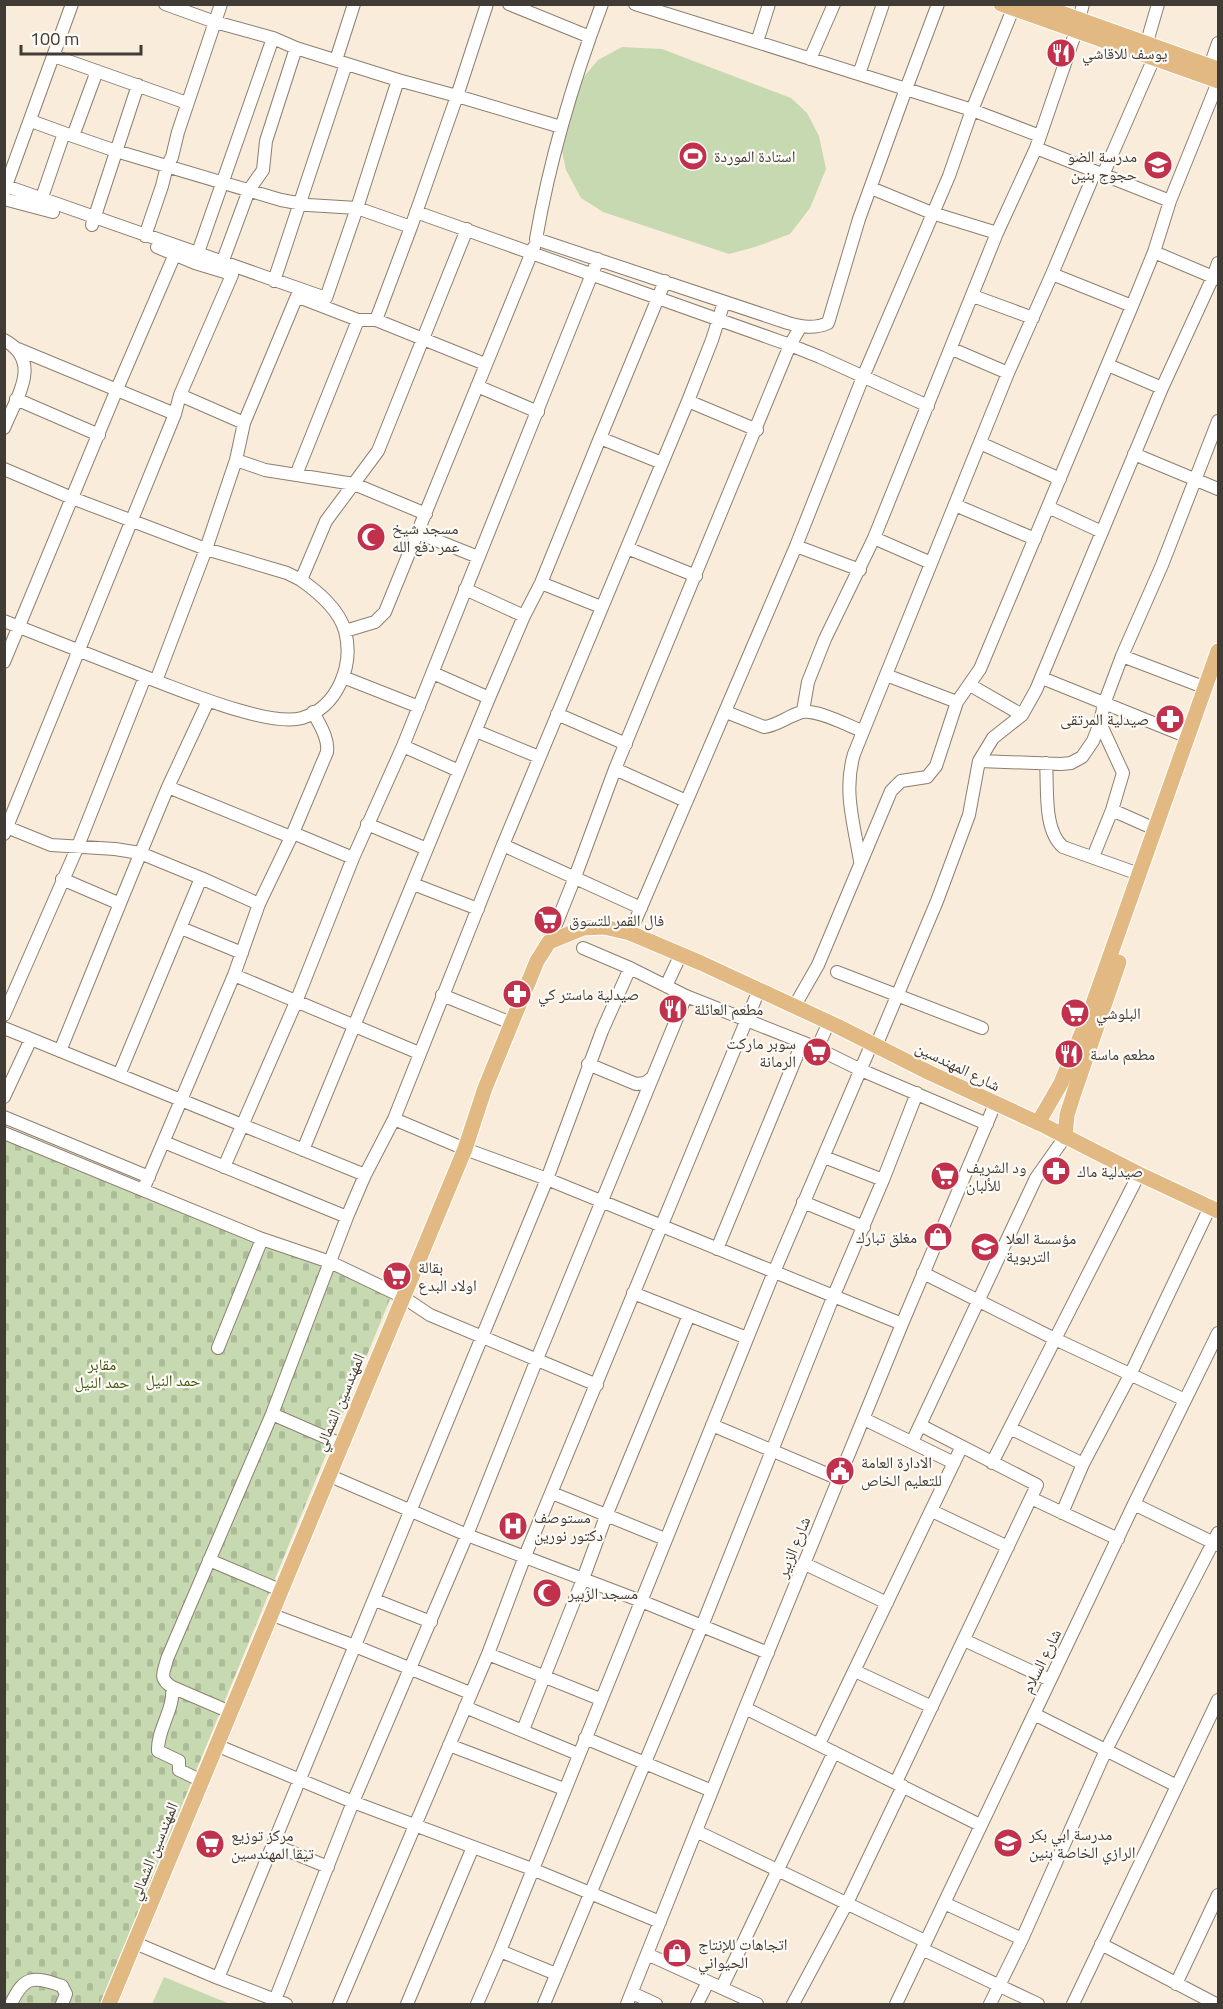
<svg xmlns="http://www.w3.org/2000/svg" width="1223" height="2009" font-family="'Titillium Web','Noto Naskh Arabic',sans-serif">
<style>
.cemetery{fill:url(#cemetery-stones)}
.pitch{fill:#c7d9b0}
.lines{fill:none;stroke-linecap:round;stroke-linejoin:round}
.minor-casing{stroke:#8c7f70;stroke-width:14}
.major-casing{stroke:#fff;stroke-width:17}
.minor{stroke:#fff;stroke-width:12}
.major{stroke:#e2b982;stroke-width:15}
.labels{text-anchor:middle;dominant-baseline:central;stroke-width:4.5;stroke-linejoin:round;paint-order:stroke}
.poi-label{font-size:16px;fill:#403b34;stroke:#fefbf7;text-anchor:start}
.street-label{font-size:16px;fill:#403b34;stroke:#fefbf7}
.park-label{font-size:16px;fill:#415a10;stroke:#fefbf7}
</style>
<defs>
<pattern id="cemetery-stones" width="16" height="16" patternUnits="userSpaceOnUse" patternTransform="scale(1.5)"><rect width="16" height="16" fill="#c7d9b0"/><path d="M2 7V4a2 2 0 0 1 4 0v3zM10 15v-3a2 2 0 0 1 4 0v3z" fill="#acbb98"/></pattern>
</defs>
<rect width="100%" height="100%" fill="#faecda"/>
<path class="cemetery" d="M5 1130 395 1287 100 2004H5Z"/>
<path class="pitch" d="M622 47 662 49 791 98 807 113 819 136 826 169 810 208 790 234 755 247 729 254 603 212 581 198 566 170 560 142 582 79 598 60Z
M164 1977 230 2004H152Z"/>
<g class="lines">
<g class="minor-casing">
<path id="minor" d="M165 4 215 22 273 38 296 48 398 80 457 96 411 227 376 320
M487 4 457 96 561 127
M509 4 590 37
M602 4C573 81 550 158 536 239L788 323C802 327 815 329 828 323L859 219 906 89 972 110 1040 136
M635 4 757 42 769 4
M757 42 906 89 938 4
M1147 42 1158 4
M54 56 187 103
M810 59 834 4
M336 60 354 4
M1210 66 1218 43
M859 74 883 4
M31 121 64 133 39 206
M64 133 116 151 281 200 308 205 357 208 411 227
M73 136 97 71
M1036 148 1170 201
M1103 175 1154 58
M6 186 326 298 357 208 398 80
M871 188 932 213 997 233
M4 191 72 4
M4 199 53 212
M416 212 790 345 820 357 928 406
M92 225 138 85
M145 236 162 186 167 166 172 157 178 132 221 4
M157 247 195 263 228 273
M195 261 273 38
M222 263 249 190 263 170 266 141 296 48
M1218 263 1213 277 1218 279
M1052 274 1132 306
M274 281 346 64
M297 296 244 423 236 460 206 549 287 573 301 580
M973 296 1033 318
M301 298 358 320H376L485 364
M4 340C43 361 17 396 4 428
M18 349 175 414
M952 349 1008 373
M1108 365 1162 388
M477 386 538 412
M180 395 244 423
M16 399 99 435
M688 401 757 430
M600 438 665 281
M980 443 1060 479
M1134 454 1218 489
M236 460 265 470 354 484 426 514
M4 469 72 498 206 549 156 681 4 621
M296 475 358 320
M955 505 1035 539
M1048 507 1102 532
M418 533 478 557
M874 538 931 563
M796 546 860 570
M627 548 696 576
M541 583 601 607
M465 589 524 616
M345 631 375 622 385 612 534 247
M1122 656 1206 688
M4 662 117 389 178 247
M433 673 489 698
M886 675 957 702
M343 677 419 707
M1042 678 1188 737
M156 681C188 693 270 727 302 718 338 707 354 665 345 631 339 609 318 592 301 580L326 521 378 451 467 229
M970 685 1022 715
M208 701 168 787 291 837
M803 711 808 682 825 639 874 538 997 233 1036 148 1076 31 1083 4
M726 712 764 727C776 726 787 717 799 713 813 707 847 725 862 731
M557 714 626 744
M476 731 539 757
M403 746 459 771
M979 761 1061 764 1071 763 1082 757 1093 741 1100 723 1104 704 1122 656 1162 565 1218 421
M1046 763C1048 788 1043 830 1063 847L1139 874
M615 769 686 801
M1112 810 1155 829
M367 824 427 849
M4 826 51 845 115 849 140 853 201 878
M293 833 353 858
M4 834 175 414 180 395 232 275
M1093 857 1112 810 1123 773 1100 723
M860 861C854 824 843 791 854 754L1008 373 1052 274 1095 172
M62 879 118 903
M413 884 478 909
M641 908 503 845 688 401 712 340 724 302
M181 928 242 953
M630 933 796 546 863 377 949 176 972 110 1013 9
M549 942 575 877 615 769 790 345 801 326
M583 948 630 968 686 996 812 1046 861 1070 987 1124
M837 972 982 1028
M234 975 419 1053
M666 986 681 954
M442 995 511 1023
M794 1007 818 965 891 791 901 781 927 777 936 766 957 702 980 669 1132 306 1154 252 1170 201 1218 82
M4 1015 78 846 145 677
M4 1028 365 1175
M876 1046 937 901 969 815 979 761 993 738 1022 715 1036 690 1162 388 1213 277 1154 252
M60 1051C96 963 131 875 168 787
M588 1064 636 1084 645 1083 653 1077
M119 1075 201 878 259 904
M4 1097 31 1039
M4 1117 149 1177
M394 1119 465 1149 547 1179 902 1324
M4 1133 262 1239 330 1262 403 1297 430 1315 597 1385
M164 1142 347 1217
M303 1150 489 698 524 616 541 583 600 438 662 463
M824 1157 883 1180
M224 1167 296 1002 353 858 403 746 598 259
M143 1190 234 975 259 904 293 833 327 752C329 738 319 724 313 712
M803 1202 864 1227
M717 1249 798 1053 820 1042 829 1022
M923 1273 1055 1339 1185 1400
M633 1293 747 1338
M218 1348 262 1239
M272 1414 341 1444
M864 1419 954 1463
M712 1425 839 1479
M1010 1428 1083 1464
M912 1442 1036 1178 1065 1137
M992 1463 1139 1174
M328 1475 467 1535 641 1601 768 1653
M552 1493 665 1539
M1031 1498 1118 1539
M1134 1504 1218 1545
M932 1511 1008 1547
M1062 1513 1083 1464 1130 1375 1210 1207
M209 1560 280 1590
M805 1564 887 1603
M375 1600 431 1622
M270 1614 355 1646 470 1693
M964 1640 1050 1680
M488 1654 600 1699
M855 1671 932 1707
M172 1687 230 1712
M465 1707 578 1754
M745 1708 980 1825
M1034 1714 1177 1786
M523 1730 583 1579 606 1516 689 1315
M585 1738 712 1791
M819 1744 961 1448
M216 1745 353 1802 532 1869 660 1922
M449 1745 564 1789
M202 1781 179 1770V1761L158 1751C157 1729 175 1709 172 1687 158 1678 164 1673 167 1659L272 1414 347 1217 365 1175 394 1119 503 845
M896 1782 1037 1485 920 1425
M696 1831 925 1941
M274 1845 328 1867
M944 1903 1022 1939
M135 1943 218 1978 286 2004
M1101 1944 1216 2004
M922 1949 1038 2004
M500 1951 556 1974
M647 1954 757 2004
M218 1978 547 1179 602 1031 630 968
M1176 1984 1218 1895
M722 1987 834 1752
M632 1993 656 2004
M275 2000 353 1802 467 1535 537 1359 686 996
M11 2004C24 1975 34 1976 62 1986L66 1994 62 2004
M339 2004 488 1654 525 1556 759 990
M407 2004 473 1847
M477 2004 500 1951 774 1272 872 1043
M544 2004 702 1626 834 1295 883 1180 917 1093
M627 2004 745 1708 902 1324 995 1104
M697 2004 708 1982
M793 2004 847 1903 903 1786
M896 2004 1134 1504 1218 1333
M990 2004 1022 1939 1106 1750 1218 1533
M1073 2004 1218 1700"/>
</g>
<g class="major-casing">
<path id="major" d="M1001 4 1218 81
M1036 4 1218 69
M1038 1123 1061 1083 1088 1018 1218 651
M1065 1137 1067 1115 1074 1093 1119 962
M109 2004 465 1149 485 1088 537 961 549 942 583 928 604 927 630 933 701 963 837 1026 930 1073 1045 1126 1139 1174 1218 1211"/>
</g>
<use href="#minor" class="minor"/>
<use href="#major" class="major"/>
</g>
<defs>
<g id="restaurant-disc" transform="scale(1.5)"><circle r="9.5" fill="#c2314c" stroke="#fefbf7"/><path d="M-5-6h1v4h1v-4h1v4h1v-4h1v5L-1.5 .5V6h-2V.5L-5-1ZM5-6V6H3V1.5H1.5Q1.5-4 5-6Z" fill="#fff"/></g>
<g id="stadium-disc" transform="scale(1.5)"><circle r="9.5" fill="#c2314c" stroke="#fefbf7"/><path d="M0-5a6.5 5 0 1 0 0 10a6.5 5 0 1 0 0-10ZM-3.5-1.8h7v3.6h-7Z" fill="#fff"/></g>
<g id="school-disc" transform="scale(1.5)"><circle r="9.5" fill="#c2314c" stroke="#fefbf7"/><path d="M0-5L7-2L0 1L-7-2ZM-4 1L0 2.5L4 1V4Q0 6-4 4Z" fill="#fff"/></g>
<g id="mosque-disc" transform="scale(1.5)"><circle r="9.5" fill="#c2314c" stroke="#fefbf7"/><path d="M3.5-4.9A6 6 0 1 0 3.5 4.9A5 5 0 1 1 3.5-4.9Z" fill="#fff"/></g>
<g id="pharmacy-disc" transform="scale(1.5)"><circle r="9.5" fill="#c2314c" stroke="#fefbf7"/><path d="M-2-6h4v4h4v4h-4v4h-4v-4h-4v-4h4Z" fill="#fff"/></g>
<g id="supermarket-disc" transform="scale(1.5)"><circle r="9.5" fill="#c2314c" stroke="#fefbf7"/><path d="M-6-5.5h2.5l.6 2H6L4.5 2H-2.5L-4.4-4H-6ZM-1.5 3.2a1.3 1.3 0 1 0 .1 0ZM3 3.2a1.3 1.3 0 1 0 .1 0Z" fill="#fff"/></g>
<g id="shop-disc" transform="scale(1.5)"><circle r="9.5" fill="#c2314c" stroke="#fefbf7"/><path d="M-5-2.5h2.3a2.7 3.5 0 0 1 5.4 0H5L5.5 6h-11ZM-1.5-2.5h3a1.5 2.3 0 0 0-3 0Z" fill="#fff"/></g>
<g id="civic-disc" transform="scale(1.5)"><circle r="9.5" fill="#c2314c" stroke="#fefbf7"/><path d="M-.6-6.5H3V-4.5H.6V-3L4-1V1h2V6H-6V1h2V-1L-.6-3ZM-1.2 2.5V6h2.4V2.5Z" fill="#fff"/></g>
<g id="hospital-disc" transform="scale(1.5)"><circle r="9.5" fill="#c2314c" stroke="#fefbf7"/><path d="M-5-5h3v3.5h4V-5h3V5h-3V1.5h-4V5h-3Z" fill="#fff"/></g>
</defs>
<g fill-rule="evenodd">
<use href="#restaurant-disc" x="1061" y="53"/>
<use href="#stadium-disc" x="693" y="156"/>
<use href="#school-disc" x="1158" y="165"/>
<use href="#mosque-disc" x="371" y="537"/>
<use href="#pharmacy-disc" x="1170" y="719"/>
<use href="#supermarket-disc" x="548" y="920"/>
<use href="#pharmacy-disc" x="517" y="994"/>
<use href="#restaurant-disc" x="673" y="1009"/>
<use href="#supermarket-disc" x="1075" y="1013"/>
<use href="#supermarket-disc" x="817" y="1052"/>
<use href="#restaurant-disc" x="1069" y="1054"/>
<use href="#pharmacy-disc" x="1056" y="1171"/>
<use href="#supermarket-disc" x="945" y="1176"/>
<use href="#shop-disc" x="938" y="1237"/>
<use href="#school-disc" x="985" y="1247"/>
<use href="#supermarket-disc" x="397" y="1276"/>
<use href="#civic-disc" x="840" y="1471"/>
<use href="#hospital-disc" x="513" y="1526"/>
<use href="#mosque-disc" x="547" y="1593"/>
<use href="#school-disc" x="1008" y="1843"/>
<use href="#supermarket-disc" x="210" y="1844"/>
<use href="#shop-disc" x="677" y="1953"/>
</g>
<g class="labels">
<g class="poi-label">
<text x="1082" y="53">يوسف للاقاشي</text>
<text x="714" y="156">استادة الموردة</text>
<text x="1137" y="156" text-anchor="end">مدرسة الضو<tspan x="1137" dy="18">حجوج بنين</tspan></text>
<text x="392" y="528">مسجد شيخ<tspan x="392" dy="18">عمر دفع الله</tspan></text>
<text x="1149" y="719" text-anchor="end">صيدلية المرتقى</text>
<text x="569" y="920">فال القمر للتسوق</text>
<text x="538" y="994">صيدلية ماستر كي</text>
<text x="694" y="1009">مطعم العائلة</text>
<text x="1096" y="1013">البلوشي</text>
<text x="796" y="1043" text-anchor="end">سوبر ماركت<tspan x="796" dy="18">الرمانة</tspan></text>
<text x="1090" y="1054">مطعم ماسة</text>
<text x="966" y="1167">ود الشريف<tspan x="966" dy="18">للألبان</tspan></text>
<text x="1077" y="1171">صيدلية ماك</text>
<text x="917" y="1237" text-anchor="end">مغلق تبارك</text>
<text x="1006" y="1238">مؤسسة العلا<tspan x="1006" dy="18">التربوية</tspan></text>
<text x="418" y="1267">بقالة<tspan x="418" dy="18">اولاد البدع</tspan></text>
<text x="861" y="1462">الادارة العامة<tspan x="861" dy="18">للتعليم الخاص</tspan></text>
<text x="534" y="1517">مستوصف<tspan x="534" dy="18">دكتور نورين</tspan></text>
<text x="568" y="1593">مسجد الزبير</text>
<text x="1029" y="1834">مدرسة ابي بكر<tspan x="1029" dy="18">الرازي الخاصة بنين</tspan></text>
<text x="231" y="1835">مركز توزيع<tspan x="231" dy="18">تيقا المهندسين</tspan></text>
<text x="698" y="1944">اتجاهات للإنتاج<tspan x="698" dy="18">الحيواني</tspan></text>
</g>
<g class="street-label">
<text transform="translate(958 1066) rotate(26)">شارع المهندسين</text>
<text transform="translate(339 1402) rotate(-67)">المهندسين الشمالي</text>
<text transform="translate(793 1547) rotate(-68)">شارع الزبير</text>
<text transform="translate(1041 1661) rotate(-64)">شارع السلام</text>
<text transform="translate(153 1851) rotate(-68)">المهندسين الشمالي</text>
</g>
<g class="park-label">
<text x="102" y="1364">مقابر<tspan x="102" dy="18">حمد النيل</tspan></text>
<text x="173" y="1380">حمد النيل</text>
</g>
</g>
<rect width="1223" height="2009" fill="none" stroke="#403b34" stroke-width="12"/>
<path d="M21 45v9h120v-9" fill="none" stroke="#403b34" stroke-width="3"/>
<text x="30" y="45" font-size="18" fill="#403b34" stroke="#fefbf7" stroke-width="4.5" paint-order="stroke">100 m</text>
</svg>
